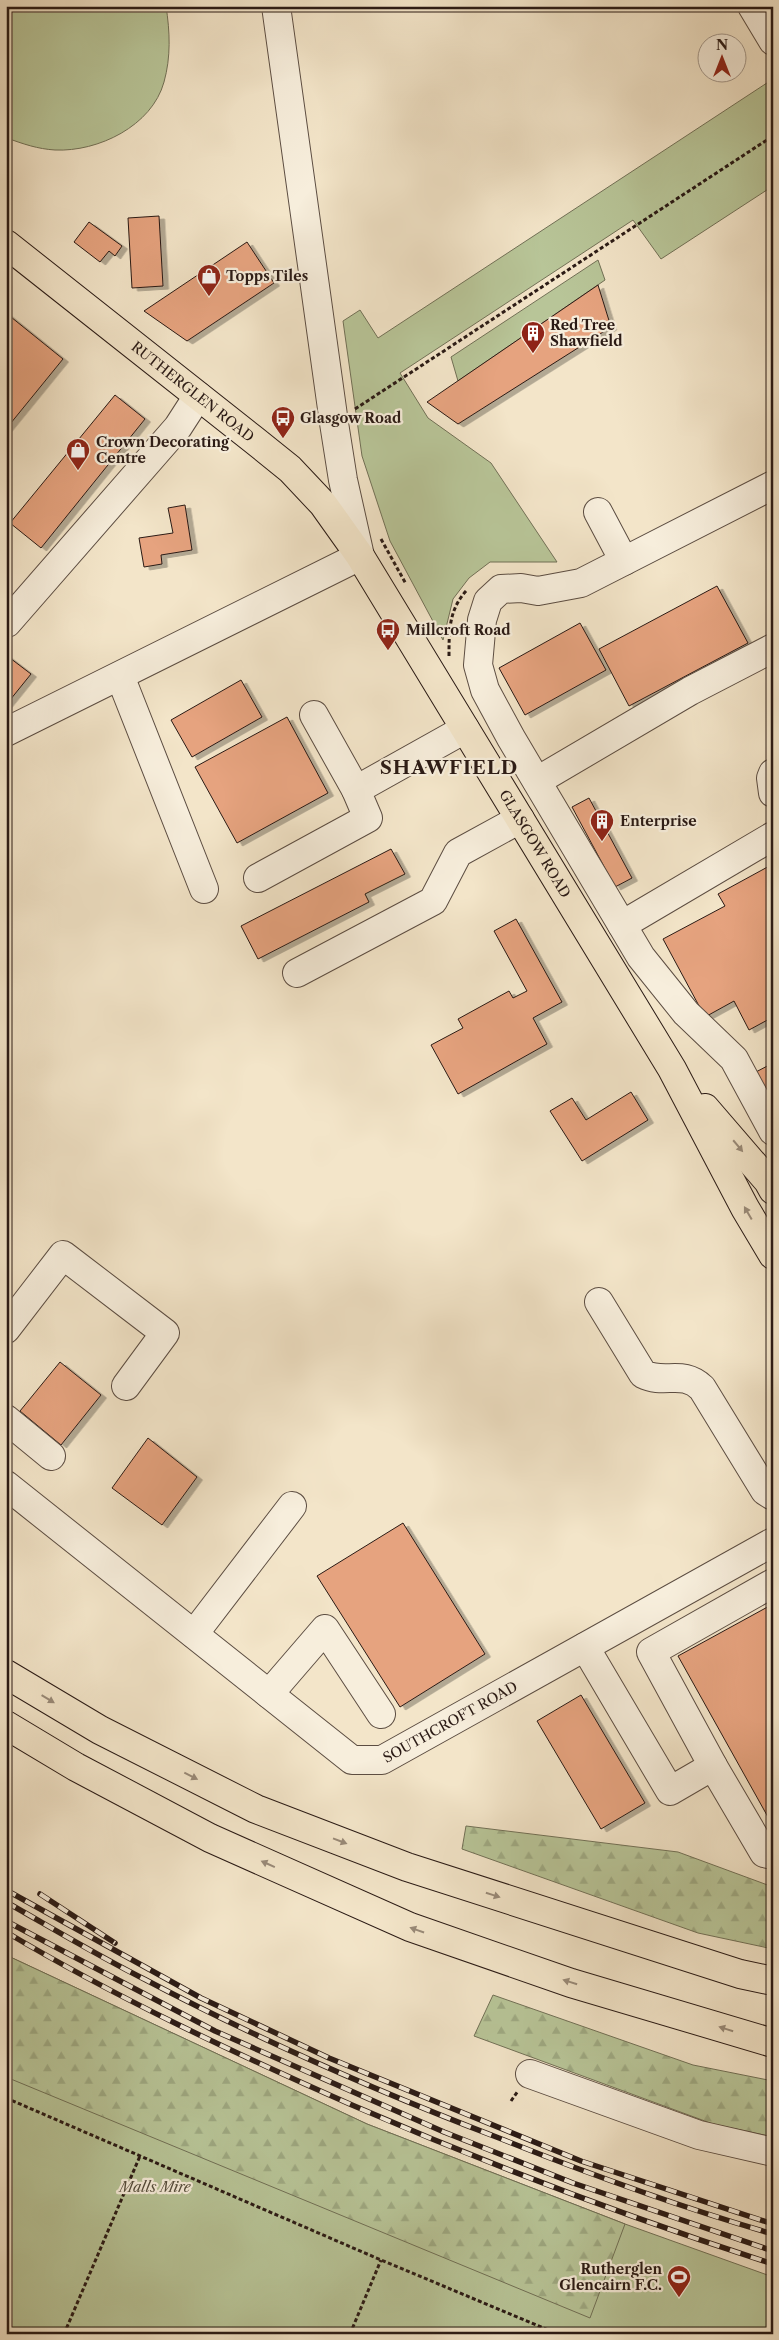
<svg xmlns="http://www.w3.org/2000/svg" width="779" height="2340" font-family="'Libre Caslon Text',serif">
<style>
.green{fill:#b8c598;stroke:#717056}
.forest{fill:url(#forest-firs);stroke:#717056}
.building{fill:#e6a37f;stroke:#2a1a15;filter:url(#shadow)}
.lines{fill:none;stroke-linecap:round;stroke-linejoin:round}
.minor-casing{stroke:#5c4d42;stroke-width:30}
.major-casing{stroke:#2a1a15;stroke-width:30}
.highway-casing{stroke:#2a1a15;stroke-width:30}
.path{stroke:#2a1a15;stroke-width:3;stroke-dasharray:4 2.5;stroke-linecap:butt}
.minor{stroke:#f7eedc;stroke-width:28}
.major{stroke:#f3e5c9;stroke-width:28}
.highway{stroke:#f3e5c9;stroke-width:28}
.rail-casing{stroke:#2a1a15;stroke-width:5.5}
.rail{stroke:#f7eedc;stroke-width:4;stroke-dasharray:11;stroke-linecap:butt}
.oneway{fill:#998a78}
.labels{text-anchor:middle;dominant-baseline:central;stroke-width:4.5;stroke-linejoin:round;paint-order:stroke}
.poi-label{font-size:14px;font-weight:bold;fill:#2a1a15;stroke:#f7eedc;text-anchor:start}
.street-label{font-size:14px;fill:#2a1a15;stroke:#f7eedc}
.park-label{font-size:14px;font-style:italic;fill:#554d3c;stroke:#f7eedc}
.district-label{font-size:19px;font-weight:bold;letter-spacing:1px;fill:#2a1a15;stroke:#f7eedc}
</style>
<defs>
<pattern id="forest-firs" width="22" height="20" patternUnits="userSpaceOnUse" patternTransform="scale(1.25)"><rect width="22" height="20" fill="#b8c598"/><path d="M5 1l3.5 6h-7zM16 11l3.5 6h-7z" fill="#9ea982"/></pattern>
<filter id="shadow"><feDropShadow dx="5.5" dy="3" stdDeviation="0" flood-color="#0004"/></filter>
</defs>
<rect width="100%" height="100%" fill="#f3e5c9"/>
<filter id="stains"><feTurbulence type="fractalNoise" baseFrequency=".004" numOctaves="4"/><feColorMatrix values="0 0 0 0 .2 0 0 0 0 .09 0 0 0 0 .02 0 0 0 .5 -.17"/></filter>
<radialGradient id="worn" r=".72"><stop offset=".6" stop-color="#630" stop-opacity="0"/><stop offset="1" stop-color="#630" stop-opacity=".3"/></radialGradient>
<path class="green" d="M6 6H166C170 32 171 57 164 82 152 126 98 152 55 150 38 149 23 144 7 138Z
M773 79V186L661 259 633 220 400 373 428 418 491 463 557 562H490L469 578 453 599 443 640 390 541 362 456 343 321 360 310 378 338Z
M598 260 605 280 458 381 451 357Z
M6 1955 367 2124 625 2224 773 2277V2334H6Z"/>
<path class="forest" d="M466 1826 678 1852 773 1887V1949L698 1933 462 1849Z
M6 1955 367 2124 625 2224 590 2318 6 2077Z
M493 1995 693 2065 773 2081V2137L713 2124 474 2036Z"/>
<path class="building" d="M159 216 163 286 132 288 128 218Z
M89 222 122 246 115 256 109 251 100 262 74 242Z
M247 242 274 283 187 341 144 311Z
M598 285 611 327 458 424 427 402Z
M6 313 63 359 6 429Z
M115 395 145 419 41 548 10 523Z
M185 505 192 550 161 555 162 564 144 567 139 538 173 533 168 508Z
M717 586 748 643 629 706 599 649Z
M580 623 606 670 525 715 499 668Z
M6 655 31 674 6 705Z
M241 680 262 717 192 757 171 720Z
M287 717 328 793 237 843 195 767Z
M589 798 632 878 615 887 572 807Z
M391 849 405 874 365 894 369 902 258 959 241 926Z
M773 864V1017L749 1030 734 1001 705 1017 663 939 725 906 718 894Z
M516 919 562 1002 533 1018 547 1044 458 1094 431 1045 463 1028 458 1019 509 991 513 998 527 991 494 931Z
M773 1063V1106L754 1073Z
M631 1092 648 1120 582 1161 550 1111 572 1098 586 1120Z
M60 1362 101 1395 61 1445 20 1411Z
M148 1438 197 1477 162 1525 112 1488Z
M403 1523 485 1654 400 1707 317 1576Z
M773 1604V1826L678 1656Z
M581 1695 645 1803 601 1829 537 1721Z"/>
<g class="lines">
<g class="minor-casing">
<g id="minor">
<path d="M752 6 773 41"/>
<path d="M773 485 581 583 538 591 521 588 501 589 488 601 482 620 478 665 485 690 511 738 641 957 686 1013 734 1059 773 1131"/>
<path d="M598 512 624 561"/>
<path d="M7 623 178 427 198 396"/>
<path d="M120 676 204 889"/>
<path d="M314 715 356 790"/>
<path d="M6 732 360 556 343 480 334 423 276 6"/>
<path d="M773 773 771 778 773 793"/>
<path d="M537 781 690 691 773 648"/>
<path d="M258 878 368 818 356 790 465 729"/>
<path d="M622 925 773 836"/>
<path d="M297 973 433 901 458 853 520 819"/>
<path d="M599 1302 643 1374C665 1385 682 1369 702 1388L765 1491 773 1496"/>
<path d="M6 1329 63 1255 165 1333 126 1386"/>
<path d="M6 1419 51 1456"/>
<path id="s1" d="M6 1485 352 1760H382L773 1542"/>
<path d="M194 1634 292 1506"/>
<path d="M585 1647 670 1791 713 1766 651 1652 773 1583"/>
<path d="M269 1694 325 1629 381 1714"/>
<path d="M713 1766 764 1853 773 1855"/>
<path d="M530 2074 699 2135 773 2152"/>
</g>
</g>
<g class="major-casing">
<g id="major">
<path id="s2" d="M6 244 254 440 290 469 323 504 360 556 672 1069 745 1208 773 1255"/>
<path d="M705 1108 768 1181 773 1190"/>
</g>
</g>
<g class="highway-casing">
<path id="highway" d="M6 1674 100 1730 256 1809 407 1867 740 1974 773 1981
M6 1725 76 1767 210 1838 410 1927 571 1983 773 2043"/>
</g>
<path class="path" d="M355 409 773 136
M381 539 406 584
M449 656C449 630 449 609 467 590
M6 2098 381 2260 558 2334
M511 2101 518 2091
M64 2334 140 2156
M350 2334 381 2260"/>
<use href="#minor" class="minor"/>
<use href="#major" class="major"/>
<use href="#highway" class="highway"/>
<g class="rail-casing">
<path id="rail" d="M6 1890 201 1998 329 2058 581 2161 773 2224
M40 1894 115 1943
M6 1902C52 1928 98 1956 146 1980 260 2040 379 2092 499 2138 589 2174 680 2207 773 2234
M6 1921 215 2031 444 2132 573 2183 773 2251
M6 1932C117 1998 234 2053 352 2105 490 2165 630 2218 773 2264"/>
</g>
<use href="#rail" class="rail"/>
</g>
<defs><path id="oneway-solid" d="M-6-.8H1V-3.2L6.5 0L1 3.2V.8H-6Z" transform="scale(1.25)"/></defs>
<g class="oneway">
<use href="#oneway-solid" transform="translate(738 1146) rotate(50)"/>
<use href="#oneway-solid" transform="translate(748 1213) rotate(-120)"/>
<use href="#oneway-solid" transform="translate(48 1699) rotate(31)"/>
<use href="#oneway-solid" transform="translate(191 1776) rotate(27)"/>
<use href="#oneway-solid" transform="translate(340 1841) rotate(21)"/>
<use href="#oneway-solid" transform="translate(268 1864) rotate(-156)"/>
<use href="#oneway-solid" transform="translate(493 1895) rotate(18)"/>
<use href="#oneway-solid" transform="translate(417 1930) rotate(-161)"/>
<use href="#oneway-solid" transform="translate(570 1982) rotate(-162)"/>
<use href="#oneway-solid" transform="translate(726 2029) rotate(-163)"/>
</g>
<defs>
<g id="shop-pin" transform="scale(1.25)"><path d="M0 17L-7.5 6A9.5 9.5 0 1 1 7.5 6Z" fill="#8f2418" stroke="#f7eedc"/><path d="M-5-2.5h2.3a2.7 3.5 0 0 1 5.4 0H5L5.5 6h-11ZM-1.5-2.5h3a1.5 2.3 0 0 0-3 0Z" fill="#fff"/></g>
<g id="building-pin" transform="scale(1.25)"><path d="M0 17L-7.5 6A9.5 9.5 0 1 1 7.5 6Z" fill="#8f2418" stroke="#f7eedc"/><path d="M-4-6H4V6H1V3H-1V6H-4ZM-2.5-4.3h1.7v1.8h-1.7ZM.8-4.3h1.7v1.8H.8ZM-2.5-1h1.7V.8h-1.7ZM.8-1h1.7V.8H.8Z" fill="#fff"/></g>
<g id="bus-pin" transform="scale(1.25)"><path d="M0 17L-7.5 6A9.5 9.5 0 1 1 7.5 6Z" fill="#8f2418" stroke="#f7eedc"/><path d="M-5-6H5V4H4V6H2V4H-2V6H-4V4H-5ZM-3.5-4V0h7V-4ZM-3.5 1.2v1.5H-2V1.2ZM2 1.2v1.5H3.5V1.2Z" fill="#fff"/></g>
<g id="stadium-pin" transform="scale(1.25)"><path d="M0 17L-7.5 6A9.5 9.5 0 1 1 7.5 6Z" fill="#8f2418" stroke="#f7eedc"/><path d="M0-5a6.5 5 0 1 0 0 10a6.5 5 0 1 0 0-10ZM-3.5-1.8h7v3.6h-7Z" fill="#fff"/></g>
</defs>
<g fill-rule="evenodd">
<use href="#shop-pin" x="209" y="276"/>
<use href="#building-pin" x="533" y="333"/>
<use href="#bus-pin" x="283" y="418"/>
<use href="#shop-pin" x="78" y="450"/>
<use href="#bus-pin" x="388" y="630"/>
<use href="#building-pin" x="602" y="821"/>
<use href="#stadium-pin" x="679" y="2277"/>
</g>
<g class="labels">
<g class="poi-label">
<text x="226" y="276">Topps Tiles</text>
<text x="550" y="325">Red Tree<tspan x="550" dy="16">Shawfield</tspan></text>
<text x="300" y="418">Glasgow Road</text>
<text x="96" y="442">Crown Decorating<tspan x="96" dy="16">Centre</tspan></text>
<text x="406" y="630">Millcroft Road</text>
<text x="620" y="821">Enterprise</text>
<text x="662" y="2269" text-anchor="end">Rutherglen<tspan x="662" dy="16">Glencairn F.C.</tspan></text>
</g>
<g class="street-label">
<text stroke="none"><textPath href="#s2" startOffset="238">RUTHERGLEN ROAD</textPath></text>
<text stroke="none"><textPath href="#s2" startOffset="811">GLASGOW ROAD</textPath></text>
<text stroke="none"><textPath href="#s1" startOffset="550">SOUTHCROFT ROAD</textPath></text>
</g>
<g class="park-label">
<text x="155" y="2187">Malls Mire</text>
</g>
<g class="district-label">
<text x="449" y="767">SHAWFIELD</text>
</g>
</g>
<rect width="779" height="2340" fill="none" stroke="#f3e5c9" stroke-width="25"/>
<rect x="8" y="8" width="764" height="2325" fill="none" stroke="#2a1a15" stroke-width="2.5"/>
<rect x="12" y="12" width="754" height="2315" fill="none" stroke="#2a1a15"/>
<g transform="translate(722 58)"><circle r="24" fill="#f7eedc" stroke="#a5998c"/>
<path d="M0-4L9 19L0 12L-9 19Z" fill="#8f2418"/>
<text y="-8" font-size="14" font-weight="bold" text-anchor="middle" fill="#2a1a15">N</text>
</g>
<rect width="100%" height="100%" filter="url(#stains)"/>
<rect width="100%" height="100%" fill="url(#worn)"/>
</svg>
